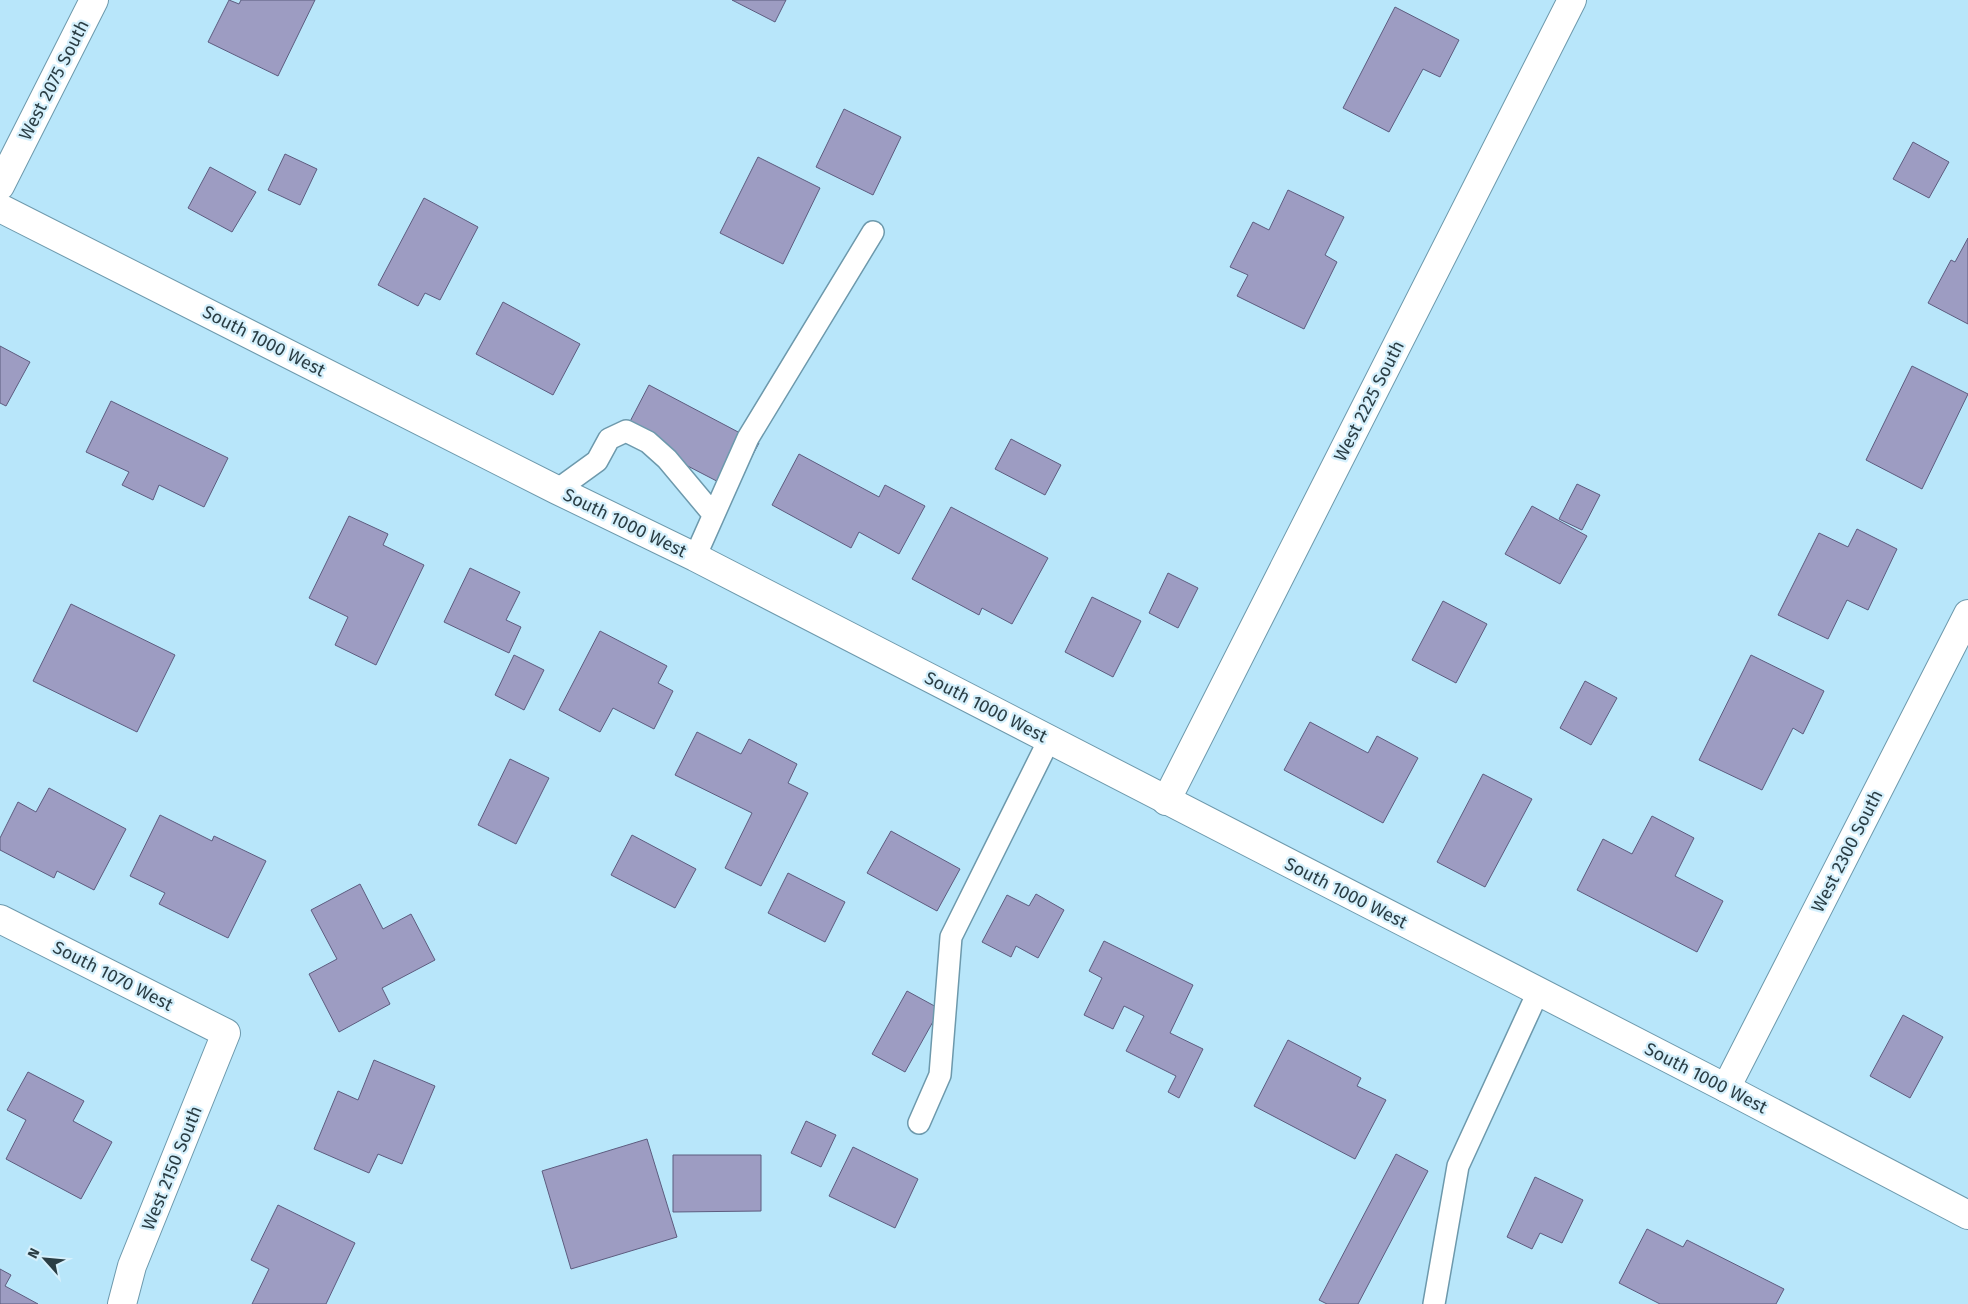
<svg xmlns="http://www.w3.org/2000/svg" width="1968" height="1304" font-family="'Fira Sans',sans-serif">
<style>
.building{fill:#9d9cc2;stroke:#5d5c7f}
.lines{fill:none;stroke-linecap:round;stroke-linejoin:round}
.service-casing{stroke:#6d99ac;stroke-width:24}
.minor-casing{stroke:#6d99ac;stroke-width:30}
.secondary-casing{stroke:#6d99ac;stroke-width:30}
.service{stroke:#fff;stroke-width:21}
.minor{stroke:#fff;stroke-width:28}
.secondary{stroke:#fff;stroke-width:28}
.labels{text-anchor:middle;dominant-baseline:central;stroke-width:4.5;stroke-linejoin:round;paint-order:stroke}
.street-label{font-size:18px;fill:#2a3d44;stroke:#d5f0fc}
</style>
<rect width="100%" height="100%" fill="#b8e6fa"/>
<path class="building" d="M229 0 239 4 241 0H315L278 76 208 42Z
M732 0H786L775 22Z
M1395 7 1459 40 1440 77 1423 69 1389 132 1343 108Z
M844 109 901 137 873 195 816 167Z
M1913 142 1949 162 1929 198 1893 179Z
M285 154 317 169 300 205 268 190Z
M758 157 820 188 783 264 720 233Z
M210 167 256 192 232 232 188 208Z
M1288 190 1344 217 1325 255 1337 262 1304 329 1237 296 1248 275 1230 267 1253 222 1269 230Z
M424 198 478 227 440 300 425 293 418 306 378 285Z
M1968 238V324L1928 303 1951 260 1955 262Z
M503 302 580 344 553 395 476 354Z
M0 346 30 362 6 406 0 403Z
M1912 366 1968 394 1922 489 1866 460Z
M649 385 759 443 734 490 624 433Z
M111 401 228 458 204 507 159 485 153 500 122 485 129 472 86 452Z
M1011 439 1061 465 1045 495 995 469Z
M799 454 879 497 885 485 925 506 899 554 859 532 851 548 772 505Z
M1577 484 1600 495 1582 530 1559 519Z
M1532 506 1587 536 1560 584 1505 554Z
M951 507 1048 558 1012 624 982 608 979 615 912 579Z
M349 516 388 534 383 545 424 565 376 665 335 645 348 617 309 598Z
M1857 529 1897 549 1868 610 1847 600 1828 639 1778 615 1819 533 1848 547Z
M470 568 520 592 506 620 521 627 509 653 444 622Z
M1168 573 1198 588 1178 628 1149 613Z
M1092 597 1141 621 1113 677 1065 652Z
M1443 601 1487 624 1456 683 1412 660Z
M71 604 175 655 137 732 33 681Z
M600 631 667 666 658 683 673 691 654 729 613 708 600 732 559 710Z
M514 655 544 670 524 710 495 695Z
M1751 655 1824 691 1803 734 1793 728 1762 790 1699 760Z
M1585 681 1617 698 1591 745 1560 728Z
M1310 722 1368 753 1377 736 1418 758 1383 823 1284 770Z
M697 732 741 754 749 739 797 764 788 783 808 793 761 886 725 868 752 813 675 775Z
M510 759 549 778 516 844 478 825Z
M1483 774 1532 799 1485 887 1437 862Z
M49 788 126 829 94 890 57 871 54 878 0 850V838L18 802 36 812Z
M160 815 212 841 214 836 266 861 228 938 159 904 165 893 130 876Z
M1652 816 1694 838 1675 876 1723 901 1697 952 1577 890 1603 839 1632 854Z
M891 831 960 869 937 911 867 873Z
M632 835 696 869 675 908 611 875Z
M788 873 845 902 825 942 768 913Z
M360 884 383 929 411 914 435 960 382 988 390 1004 339 1032 309 974 337 959 311 910Z
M1036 894 1064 910 1038 958 1016 946 1011 957 982 942 1007 895 1029 906Z
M1104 941 1193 985 1170 1033 1203 1049 1179 1098 1168 1092 1176 1076 1126 1051 1144 1016 1124 1006 1113 1029 1084 1015 1102 978 1089 971Z
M907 991 940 1009 905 1072 872 1054Z
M1903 1015 1943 1037 1910 1098 1870 1076Z
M1288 1040 1361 1078 1357 1086 1386 1100 1355 1159 1254 1106Z
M374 1060 435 1086 402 1164 378 1154 369 1173 314 1149 338 1091 358 1100Z
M28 1072 84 1101 73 1121 112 1142 81 1199 6 1159 26 1120 7 1110Z
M806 1121 836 1135 821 1167 791 1153Z
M647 1139 677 1237 571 1269 542 1171Z
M853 1147 918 1179 895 1228 829 1196Z
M1396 1154 1428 1171 1358 1304H1327L1319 1300Z
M673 1155H761V1211L673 1212Z
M1535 1177 1583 1200 1562 1243 1540 1233 1532 1249 1507 1237Z
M278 1205 355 1243 326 1304H252L269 1269 251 1260Z
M1647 1229 1683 1247 1687 1240 1784 1289 1776 1304H1660L1619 1283Z
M0 1269 11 1275 5 1286 38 1304H0Z"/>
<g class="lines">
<g class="service-casing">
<path id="service" d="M557 490 597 461 609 439 626 431 648 442 667 459 713 514
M695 557 748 438 873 232
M919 1123 940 1075 951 937 1049 740
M1434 1304 1458 1166 1538 992"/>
</g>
<g class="minor-casing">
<path id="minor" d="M0 186 94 0
M1166 801 1572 0
M0 919 226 1033 132 1266 122 1304
M1726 1088 1968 614"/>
</g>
<g class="secondary-casing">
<path id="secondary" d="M0 208 557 490 695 557 1726 1088 1968 1215"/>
</g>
<use href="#service" class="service"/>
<use href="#minor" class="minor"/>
<use href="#secondary" class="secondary"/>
</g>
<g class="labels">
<g class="street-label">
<text transform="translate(54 80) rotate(-63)">West 2075 South</text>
<text transform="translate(264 341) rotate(27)">South 1000 West</text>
<text transform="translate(1369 401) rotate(-63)">West 2225 South</text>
<text transform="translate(625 523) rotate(26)">South 1000 West</text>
<text transform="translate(986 707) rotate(27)">South 1000 West</text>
<text transform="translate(1847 851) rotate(-63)">West 2300 South</text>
<text transform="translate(1346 893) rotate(27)">South 1000 West</text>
<text transform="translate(113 976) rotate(27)">South 1070 West</text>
<text transform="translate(1706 1078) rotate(27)">South 1000 West</text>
<text transform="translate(172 1168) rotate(-68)">West 2150 South</text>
</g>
</g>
<g transform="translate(45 1259) rotate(297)" stroke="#d5f0fc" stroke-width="4" paint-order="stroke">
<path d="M0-4L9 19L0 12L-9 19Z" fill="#2a3d44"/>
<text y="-8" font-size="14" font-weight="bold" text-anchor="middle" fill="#2a3d44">N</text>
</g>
</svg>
